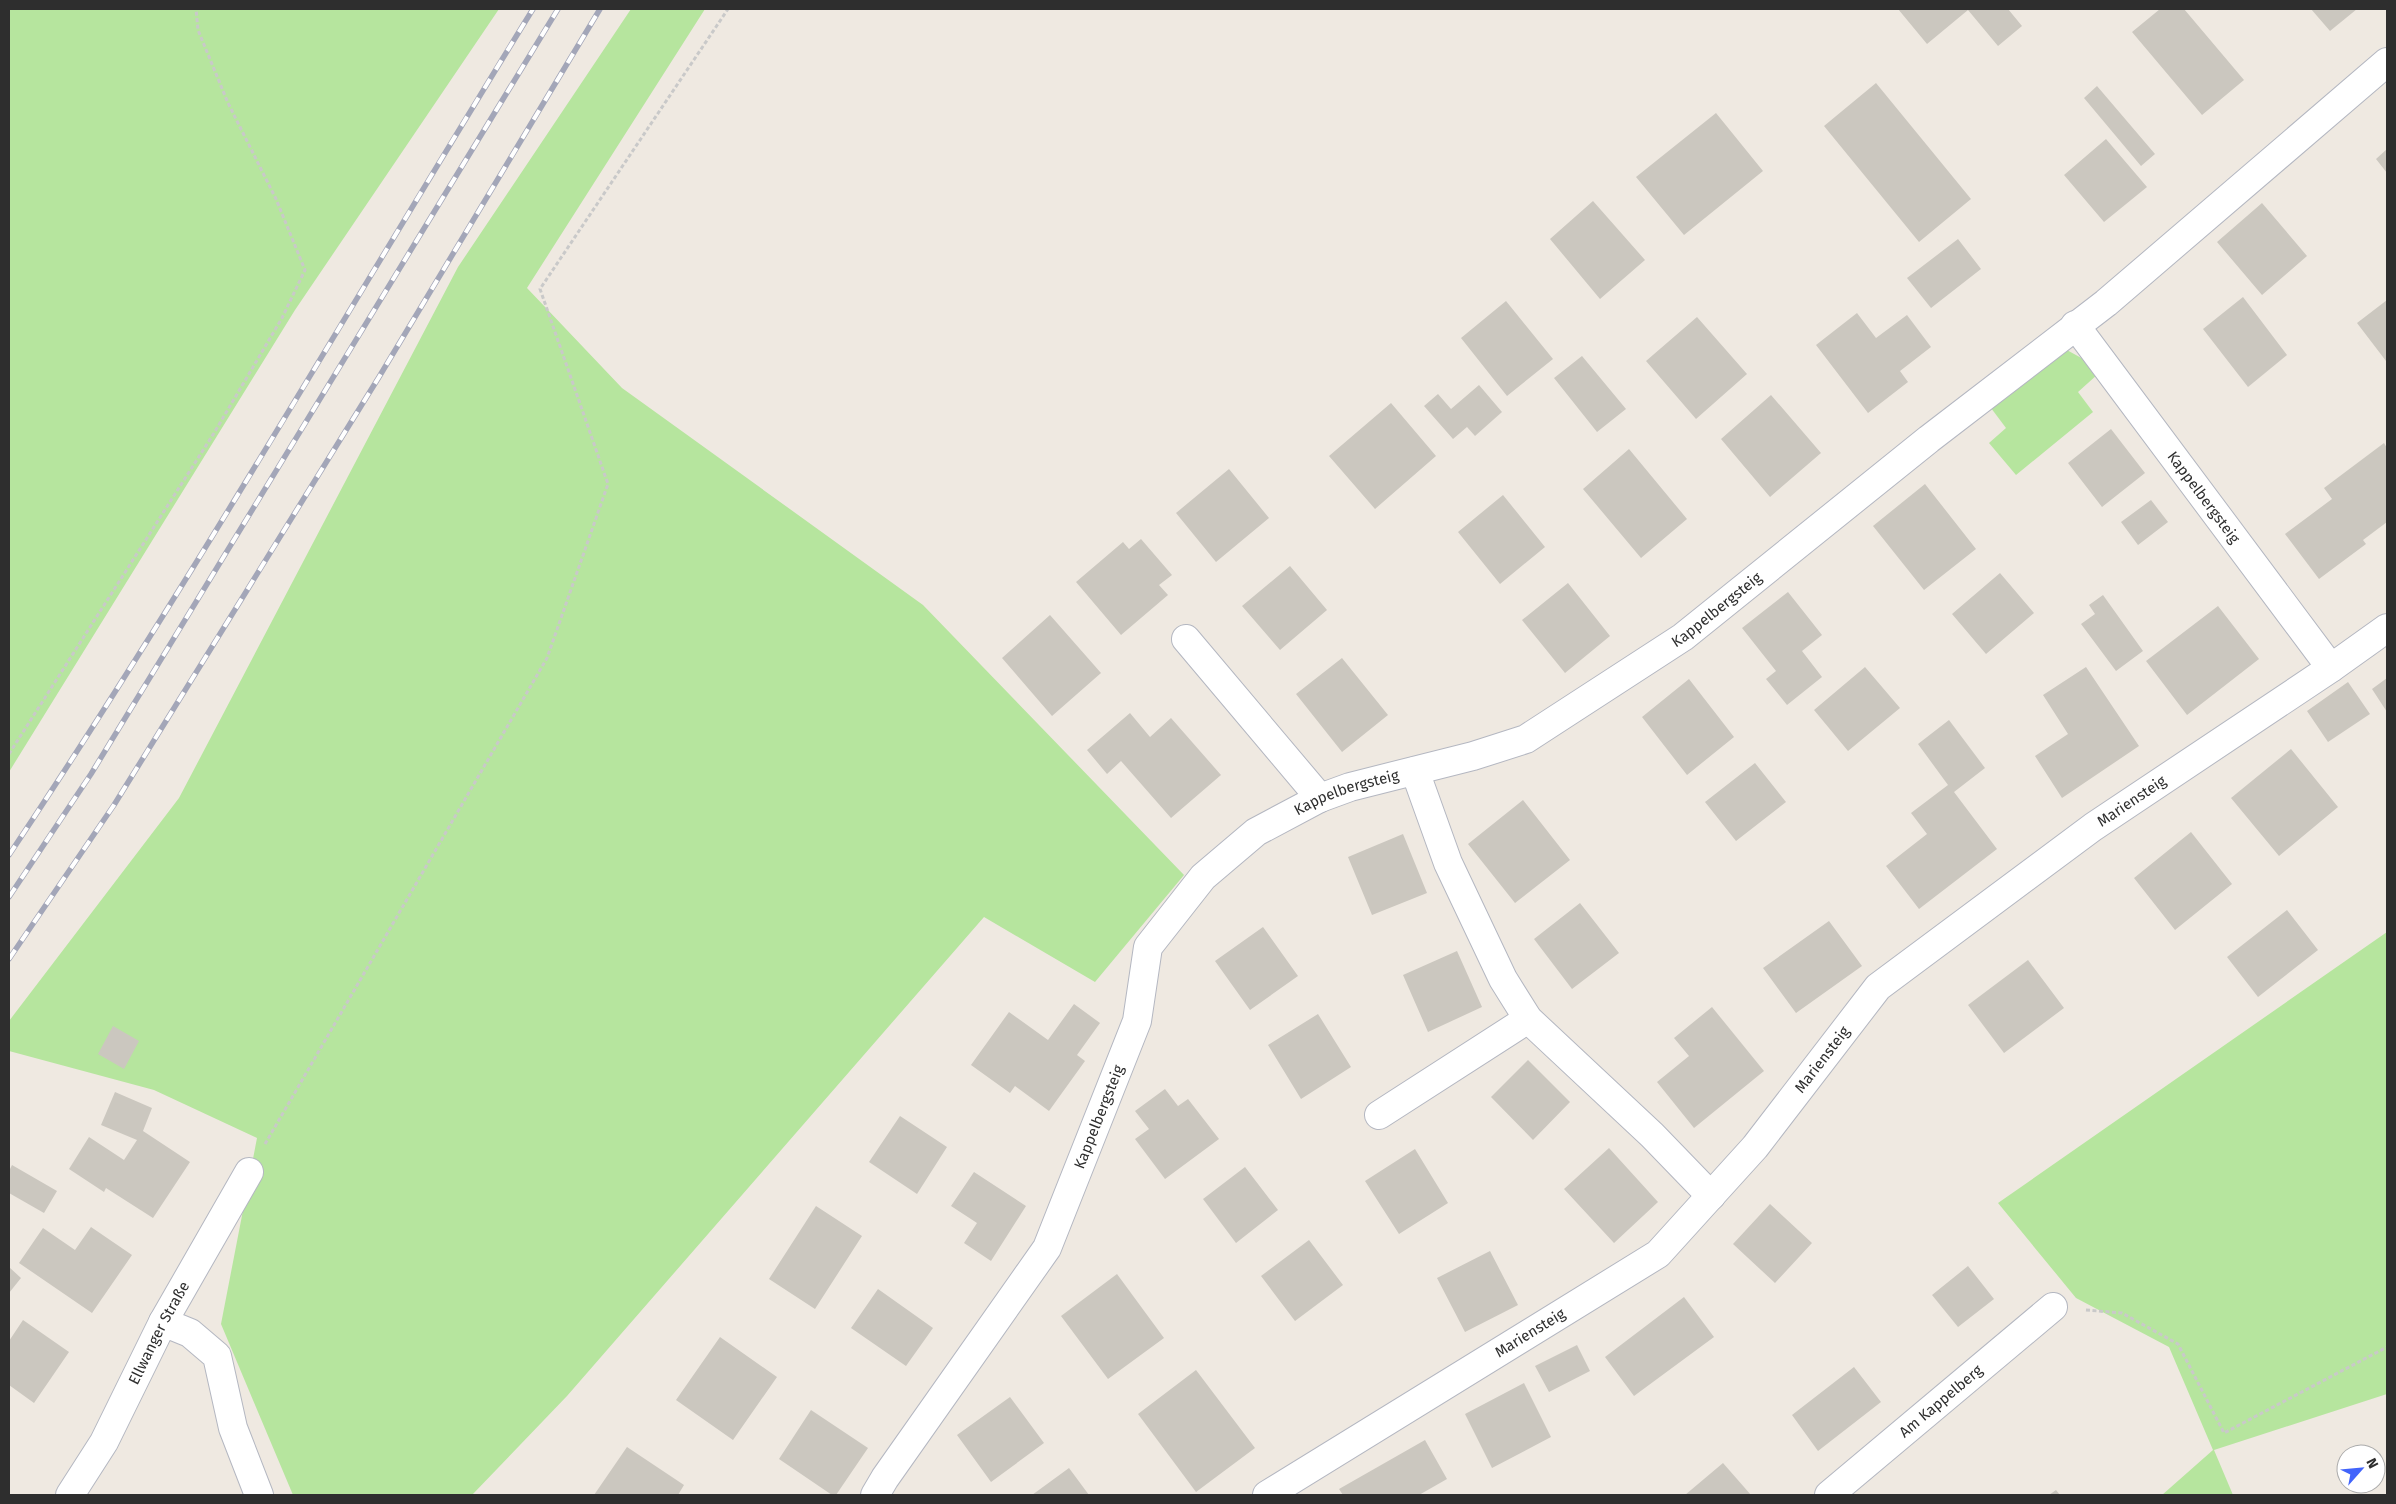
<svg xmlns="http://www.w3.org/2000/svg" width="2396" height="1504" font-family="'Fira Sans',sans-serif">
<style>
.green{fill:#b6e59e}
.building{fill:#cbc7bf}
.lines{fill:none;stroke-linecap:round;stroke-linejoin:round}
.minor-casing{stroke:#b4b7c1;stroke-width:30}
.path{stroke:#c9c9c9;stroke-width:3;stroke-dasharray:4 2.5;stroke-linecap:butt}
.minor{stroke:#fff;stroke-width:28}
.rail-casing{stroke:#a3a6b8;stroke-width:5.5}
.rail{stroke:#fff;stroke-width:4;stroke-dasharray:11;stroke-linecap:butt}
.labels{text-anchor:middle;dominant-baseline:central;stroke-width:5;stroke-linejoin:round;paint-order:stroke}
.street-label{font-size:15px;fill:#2e2e2e;stroke:#fff}
</style>
<rect width="100%" height="100%" fill="#efe9e1"/>
<path class="green" d="M9 9H499L295 310 9 772Z
M631 9H705L527 288 622 388 923 605 1184 875 1095 982 984 917 567 1396 472 1495H293L221 1324 257 1138 154 1090 9 1051V1021L179 798 458 267Z
M2065 349 2085 360 2098 374 2078 392 2093 412 2016 475 1989 443 2006 428 1991 408Z
M2387 932V1394L2214 1450 2233 1495H2162L2213 1450 2169 1347 2076 1298 1998 1203Z"/>
<path class="building" d="M1898 9H2008L2022 26 1998 46 1968 10 1927 44Z
M2160 9H2184L2244 80 2202 115 2132 32Z
M2311 9H2357L2330 31Z
M1876 83 1971 199 1919 242 1824 126Z
M2097 86 2155 154 2141 166 2084 98Z
M1716 113 1763 171 1684 235 1636 177Z
M2106 139 2147 187 2104 222 2064 175Z
M2387 149V173L2376 159Z
M1593 201 1645 260 1600 299 1550 239Z
M2262 203 2307 256 2262 295 2217 242Z
M1958 239 1981 269 1931 308 1907 278Z
M2243 297 2287 355 2248 387 2203 329Z
M2387 300V360L2386 361 2357 323Z
M1506 301 1553 359 1507 396 1461 338Z
M1857 313 1876 338 1907 315 1931 347 1900 371 1908 382 1868 413 1816 345Z
M1697 317 1747 374 1696 419 1646 361Z
M1582 356 1626 409 1597 432 1554 378Z
M1479 385 1502 412 1475 436 1467 427 1453 439 1424 406 1438 394 1451 409Z
M1771 395 1821 453 1770 497 1721 439Z
M1391 403 1436 456 1375 509 1329 456Z
M2111 429 2145 473 2102 507 2068 463Z
M2384 443 2387 448V522L2363 540 2366 544 2319 579 2285 534 2332 499 2324 488Z
M1629 449 1687 519 1641 558 1583 489Z
M1229 469 1269 518 1216 562 1176 513Z
M1925 484 1976 549 1924 590 1873 526Z
M1503 495 1545 547 1500 584 1458 532Z
M2151 500 2168 522 2138 545 2121 522Z
M1141 539 1172 575 1159 585 1168 595 1121 635 1076 582 1123 542 1129 549Z
M1290 566 1327 610 1280 650 1242 606Z
M2000 573 2034 613 1986 654 1952 614Z
M1568 583 1610 636 1565 673 1522 620Z
M1788 592 1822 635 1802 651 1822 677 1787 705 1766 679 1776 671 1742 628Z
M2103 595 2143 651 2116 671 2081 624 2095 614 2089 605Z
M2218 606 2259 659 2187 715 2146 661Z
M1050 615 1101 673 1052 716 1002 658Z
M1342 658 1388 715 1342 752 1296 694Z
M1865 667 1900 708 1848 751 1814 710Z
M2086 667 2139 746 2062 798 2035 756 2068 734 2043 695Z
M2387 678V712L2372 689Z
M1689 679 1734 737 1687 775 1642 717Z
M2348 682 2370 714 2328 742 2307 711Z
M1130 713 1150 737 1171 718 1221 775 1171 818 1121 761 1107 774 1087 750Z
M1949 720 1985 768 1954 792 1997 849 1919 909 1886 866 1927 834 1911 813 1948 785 1918 744Z
M2291 749 2338 807 2279 856 2231 798Z
M1755 763 1786 802 1736 841 1705 802Z
M1523 800 1570 860 1515 903 1468 844Z
M2191 832 2232 884 2175 930 2134 878Z
M1403 834 1427 893 1372 915 1348 857Z
M1580 903 1619 953 1572 989 1534 939Z
M2287 910 2318 950 2258 997 2227 957Z
M1829 921 1862 966 1796 1013 1763 968Z
M1263 927 1298 976 1250 1010 1215 961Z
M1457 951 1482 1007 1428 1032 1403 975Z
M2028 960 2064 1008 2004 1053 1968 1005Z
M1074 1004 1100 1023 1077 1055 1085 1061 1049 1111 1015 1086 1010 1093 971 1065 1009 1012 1048 1040Z
M1712 1007 1764 1071 1694 1128 1657 1082 1689 1056 1674 1038Z
M1318 1014 1351 1067 1301 1099 1268 1045Z
M113 1026 139 1041 124 1069 98 1054Z
M1528 1060 1570 1102 1533 1140 1491 1097Z
M1165 1089 1178 1106 1188 1099 1219 1139 1165 1179 1135 1139 1149 1129 1135 1111Z
M115 1092 152 1108 143 1131 190 1162 153 1218 106 1188 104 1192 69 1169 89 1137 124 1160 137 1140 101 1125Z
M900 1116 947 1147 917 1194 869 1162Z
M1609 1148 1658 1202 1614 1243 1564 1189Z
M1415 1149 1448 1203 1399 1234 1365 1181Z
M12 1165 57 1191 44 1213 9 1193V1171Z
M1245 1167 1278 1210 1236 1243 1203 1199Z
M974 1172 1026 1206 991 1261 964 1243 977 1223 951 1206Z
M1770 1204 1812 1243 1775 1283 1733 1244Z
M816 1206 862 1236 815 1309 769 1279Z
M91 1227 132 1255 92 1313 19 1263 43 1228 75 1250Z
M1309 1240 1343 1285 1295 1321 1261 1276Z
M1490 1251 1518 1305 1465 1332 1437 1278Z
M1968 1266 1994 1299 1958 1327 1932 1295Z
M9 1267 21 1278 9 1293Z
M1117 1274 1164 1338 1108 1379 1061 1316Z
M878 1289 933 1328 906 1366 851 1328Z
M1684 1297 1714 1337 1634 1396 1605 1357Z
M23 1320 69 1352 34 1403 9 1385V1341Z
M720 1337 777 1377 733 1440 676 1400Z
M1577 1345 1590 1371 1549 1392 1535 1366Z
M1854 1367 1881 1402 1818 1451 1792 1415Z
M1196 1370 1255 1448 1196 1492 1138 1414Z
M1524 1383 1551 1437 1492 1468 1465 1414Z
M1010 1397 1044 1443 991 1482 957 1435Z
M811 1410 868 1448 836 1495H832L779 1459Z
M1425 1440 1447 1479 1419 1495H1343L1339 1489Z
M627 1447 684 1485 678 1495H594Z
M1723 1463 1751 1495H1685Z
M1069 1468 1089 1495H1032Z
M2056 1490 2060 1495H2049Z"/>
<g class="lines">
<g class="minor-casing">
<g id="minor">
<path id="s1" d="M2075 325 2331 668"/>
<path d="M1186 639 1320 798"/>
<path d="M1415 771 1448 863 1503 979 1528 1019 1652 1135 1711 1196"/>
<path d="M1379 1115 1528 1019"/>
<path d="M163 1322 190 1333 217 1356 233 1428 259 1495"/>
<path id="s2" d="M70 1495 104 1442 163 1322 249 1172"/>
<path id="s3" d="M875 1495 885 1478 1047 1248 1137 1021 1148 947 1203 877 1256 832 1320 798 1350 787 1473 756 1526 739 1683 637 1929 439 2106 303 2387 62"/>
<path id="s4" d="M1267 1495 1658 1254 1755 1147 1878 987 2093 827 2331 668 2387 628"/>
<path id="s5" d="M1829 1495 2053 1307"/>
</g>
</g>
<path class="path" d="M9 754 214 433 282 318 305 270 276 199 228 103 198 30 196 9
M265 1144 547 658 608 484 540 289 728 9
M2086 1310 2122 1313 2178 1344 2224 1433 2387 1347"/>
<use href="#minor" class="minor"/>
<g class="rail-casing">
<path id="rail" d="M9 855C193 579 359 291 533 9
M9 897 91 774 558 9
M9 959 114 805 379 377 600 9"/>
</g>
<use href="#rail" class="rail"/>
</g>
<g class="labels">
<g class="street-label">
<text stroke="none"><textPath href="#s1" startOffset="215">Kappelbergsteig</textPath></text>
<text stroke="none"><textPath href="#s3" startOffset="1296">Kappelbergsteig</textPath></text>
<text stroke="none"><textPath href="#s3" startOffset="878">Kappelbergsteig</textPath></text>
<text stroke="none"><textPath href="#s4" startOffset="1120">Mariensteig</textPath></text>
<text stroke="none"><textPath href="#s4" startOffset="714">Mariensteig</textPath></text>
<text stroke="none"><textPath href="#s3" startOffset="442">Kappelbergsteig</textPath></text>
<text stroke="none"><textPath href="#s4" startOffset="309">Mariensteig</textPath></text>
<text stroke="none"><textPath href="#s2" startOffset="185">Ellwanger Straße</textPath></text>
<text stroke="none"><textPath href="#s5" startOffset="146">Am Kappelberg</textPath></text>
</g>
</g>
<rect width="2396" height="1504" fill="none" stroke="#2e2e2e" stroke-width="20"/>
<g transform="translate(2361 1469) rotate(63)"><circle r="24" fill="#ffffff" stroke="#ababab"/>
<path d="M0-4L9 19L0 12L-9 19Z" fill="#4264fb"/>
<text y="-8" font-size="14" font-weight="bold" text-anchor="middle" fill="#2e2e2e">N</text>
</g>
</svg>
